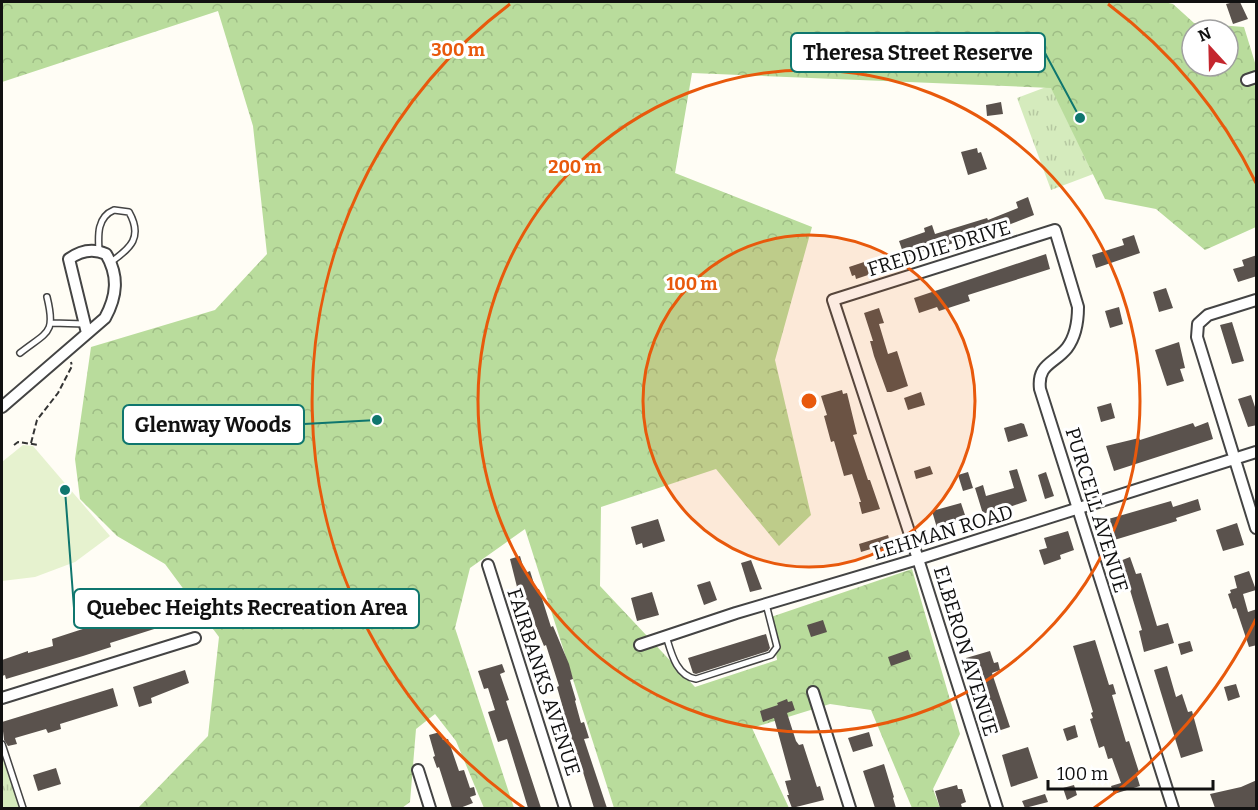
<svg xmlns="http://www.w3.org/2000/svg" width="1258" height="810" font-family="Bitter,serif">
<style>
.grass{fill:url(#grass-tufts)}
.forest{fill:url(#forest-crowns);fill-rule:evenodd}
.pitch{fill:#e6f2cf}
.building{fill:#5a524d}
.lines{fill:none;stroke-linecap:round;stroke-linejoin:round}
.service-casing{stroke:#444;stroke-width:8}
.minor-casing{stroke:#444;stroke-width:14}
.path{stroke:#333;stroke-width:2;stroke-dasharray:6 3;stroke-linecap:butt}
.service{stroke:#fff;stroke-width:5}
.minor{stroke:#fff;stroke-width:10}
.ring{fill:none;stroke:#e8590c;stroke-width:3}
.labels{text-anchor:middle;dominant-baseline:central;stroke-width:6;stroke-linejoin:round;paint-order:stroke}
.street-label{font-size:20px;fill:#111;stroke:#fff}
.centre{fill:#e8590c;stroke:#fff;stroke-width:3}
.ring-label{font-size:18px;text-anchor:middle;font-weight:bold;fill:#e8590c;stroke:#fff;stroke-width:6;stroke-linejoin:round;paint-order:stroke}
.leader{fill:none;stroke:#0f766e;stroke-width:2}
.callout-dot{fill:#0f766e;stroke:#fff;stroke-width:2}
.callout{fill:#fff;stroke:#0f766e;stroke-width:2}
.callout-label{font-size:21px;text-anchor:middle;font-weight:bold;fill:#111}
</style>
<defs>
<pattern id="grass-tufts" width="24" height="20" patternUnits="userSpaceOnUse" patternTransform="scale(1.5)"><rect width="24" height="20" fill="#d5ebbd"/><path d="M3 7l-1-3M5 7V3M7 7l1-3M15 17l-1-3M17 17v-4M19 17l1-3" fill="none" stroke="#b6c8a1"/></pattern>
<pattern id="forest-crowns" width="20" height="18" patternUnits="userSpaceOnUse" patternTransform="scale(1.5)"><rect width="20" height="18" fill="#b9dc9c"/><path d="M2 6a3 3 0 1 1 6 0M12 15a3 3 0 1 1 6 0" fill="none" stroke="#9ebc85"/></pattern>
</defs>
<rect width="100%" height="100%" fill="#fffdf5"/>
<path class="grass" d="M1192 32V66H1228L1234 81 1096 173 1051 190 1017 98Z
M2 744 23 808H2Z"/>
<path class="forest" d="M2 2H1164L1173 4 1194 23 1244 27 1256 66V227L1205 250 1156 209 1105 199 1051 88 692 73 675 173 812 227 775 360 811 515 779 546 716 469 601 507 600 586 695 687 777 660 771 617 912 569 960 734 933 789 940 808H912L871 710 830 704 752 728 789 808H614L525 529 470 568 455 628 514 808H484L456 741 435 714 416 729 410 802 402 808H138L208 736 219 637 165 564 117 536 80 499 75 459 91 347 215 310 267 254 253 126 218 11 2 82ZM1192 30H1228V66H1192Z"/>
<path class="pitch" d="M23 445 33 446 110 536 75 562 35 577 2 581V462Z"/>
<path class="building" d="M1234 2H1240L1248 19 1233 24 1226 4Z
M1001 102 1003 114 987 116 986 105Z
M977 148 978 153 981 152 987 169 968 175 961 152Z
M1028 197 1034 215 982 235V234L947 245 946 243 905 258 899 241 925 232 924 228 932 225 935 234 987 218 988 220 1018 208 1016 202Z
M1134 235 1140 253 1096 268 1092 255 1124 245 1122 239Z
M1046 254 1050 269 968 295 970 301 939 311 937 307 919 313 914 298Z
M1257 255V276L1238 282 1233 269 1244 266 1242 260Z
M870 260 874 273 856 279 855 275 852 276 849 267Z
M1166 288 1173 308 1159 312 1153 292Z
M1119 307 1123 324 1110 328 1105 311Z
M879 308 884 323 879 324 888 354 897 351 908 386 891 392H887L874 356 870 341H873L864 313Z
M1232 322 1244 361 1232 364 1220 325Z
M1179 342 1185 368 1180 369 1184 381 1167 386 1155 350Z
M842 390 843 394 847 393 857 434 853 435 868 480H870L880 509 862 514 859 502H861L852 474 844 476 834 441 831 442 824 416 827 415 821 396Z
M921 392 925 405 908 410 904 398Z
M1251 395 1257 413V425L1248 427 1238 399Z
M1111 403 1115 418 1101 422 1097 407Z
M1208 422 1213 439 1114 471 1106 446 1139 438 1140 440 1193 423 1195 427Z
M1021 423 1024 424 1028 436 1008 442 1004 428Z
M930 466 933 474 916 479 914 471Z
M1017 469 1027 501 1001 510 1000 508 983 514 975 488 983 485 986 496 1014 488 1009 471Z
M968 472 973 488 963 491 958 475Z
M1046 472 1054 496 1045 499 1038 475Z
M1198 499 1201 510 1176 518 1177 521 1111 541 1105 520 1171 501 1173 507Z
M961 503 966 518 937 528 932 511Z
M658 519 665 541 643 548 642 543 636 545 631 527Z
M1237 523 1244 545 1223 551 1216 530Z
M1068 531 1074 550 1060 555 1061 559 1044 565 1039 550 1047 548 1044 538Z
M888 535 891 546 874 551V548L861 552 859 544Z
M520 556 525 573 530 571 536 590 539 589 551 627 553 626 569 664 573 679 570 680 576 700 575 701 581 723 584 722 589 738 584 739 607 808H594L580 762 561 709 563 708 557 687 559 686 546 645 544 646 521 590 518 591 510 559Z
M1130 557 1136 574 1141 573 1157 626 1168 623 1174 643 1144 652 1139 631 1142 630 1130 590 1123 592 1119 579 1125 577 1120 561Z
M751 560 762 589 750 592 741 563Z
M1249 571 1256 590 1243 594 1248 612 1257 609V645L1249 647 1236 608 1233 609 1228 594 1231 593 1230 590 1237 588 1234 576Z
M710 581 717 600 704 605 697 585Z
M652 592 659 615 637 621 631 598Z
M164 607 170 624 110 643 111 647 83 656 6 679 5 675 2 676V660L28 651V653L53 646 52 639 95 625 96 629 105 627V628Z
M823 620 827 632 811 637 807 625Z
M766 634 770 648 768 651 696 674 693 673 688 658Z
M1095 640 1109 685 1113 684 1116 694 1112 695 1126 742 1129 741 1139 772 1136 773 1140 786 1114 794 1111 786 1121 783 1112 758 1108 759 1104 746 1099 748 1090 719 1093 718 1091 713 1093 712 1073 646Z
M1190 641 1193 651 1181 655 1178 644Z
M908 650 911 659 891 666 888 657Z
M990 651 994 663 998 662 1000 670 992 673 1010 727 992 733 976 678 972 679 966 658Z
M502 664 505 672 500 674 509 700 506 701 541 808H528L507 739 498 742 488 712 495 710 488 688 484 689 478 671Z
M1167 666 1176 697 1182 694 1188 712 1192 711 1203 751 1181 758 1154 670Z
M185 670 189 683 151 698 152 703 139 707 133 687Z
M1236 684 1240 697 1228 701 1224 687Z
M113 688 118 706 60 724 61 729 48 733 46 729 15 738 17 744 8 746 4 740 2 722Z
M787 699 788 702 792 701 795 710 787 713 796 741 799 745 803 744 817 787 820 786 824 800 792 808 787 795H789L785 781 791 780 774 718 763 722 760 711 778 705 777 703Z
M1075 725 1078 737 1067 741 1063 729Z
M440 732 443 740 448 739 459 771 464 770 470 788 474 787 476 795 470 797 473 803 460 808H452L439 767 437 768 433 757 435 756 429 735Z
M869 732 873 746 853 752 848 738Z
M1028 747 1038 778 1011 787 1002 755Z
M884 764 894 797 893 798 896 808H875L863 771Z
M56 768 61 784 38 791 33 775Z
M1257 780V808H1215L1210 794 1241 787Z
M957 785 958 789H962L966 802 961 804 962 808H940L935 791Z
M1074 785 1077 795 1067 800 1063 788Z
M1045 794 1048 802 1025 808 1022 801Z"/>
<g class="lines">
<g class="service-casing">
<path id="service" d="M99 251C98 235 97 217 114 210L129 212C143 237 131 248 111 262
M52 323 85 324
M20 353C48 331 56 334 47 297
M666 636C671 652 676 676 696 679L771 655 777 647 766 604
M2 744 23 808"/>
</g>
<g class="minor-casing">
<path id="minor" d="M1247 80 1256 77
M1256 300 1208 315 1198 324 1197 337 1256 528
M2 407 105 318C117 296 119 276 106 254 93 248 80 251 69 259L87 333
M488 565 565 808
M640 645 736 613 918 559 1256 452
M813 692 850 808
M2 698 195 638
M418 770 430 808
M997 808 918 559 833 300 1055 230 1078 307C1078 322 1076 336 1067 348 1054 364 1037 364 1040 389L1173 808"/>
</g>
<path class="path" d="M31 443 37 420 58 393 72 366 71 362
M14 445 18 442 39 445"/>
<use href="#service" class="service"/>
<use href="#minor" class="minor"/>
</g>
<circle cx="809" cy="401" r="166" fill="#e8590c" fill-opacity=".12"/>
<g class="ring">
<circle cx="809" cy="401" r="166"/>
<circle cx="809" cy="401" r="331"/>
<path d="M1256 619A497 497 0 0 1 1094 808M524 808A497 497 0 0 1 510 4M1108 4A497 497 0 0 1 1256 183"/>
</g>
<g class="labels">
<g class="street-label">
<text transform="translate(939 248) rotate(-17)">FREDDIE DRIVE</text>
<text transform="translate(1097 510) rotate(73)">PURCELL AVENUE</text>
<text transform="translate(943 532) rotate(-17)">LEHMAN ROAD</text>
<text transform="translate(966 651) rotate(73)">ELBERON AVENUE</text>
<text transform="translate(544 682) rotate(72)">FAIRBANKS AVENUE</text>
</g>
</g>
<circle cx="809" cy="401" r="9" class="centre"/>
<g class="ring-label">
<text x="458" y="56">300 m</text>
<text x="575" y="173">200 m</text>
<text x="692" y="290">100 m</text>
</g>
<path class="leader" d="M1080 118L1045 53M377 420L304 424M65 490L74 608"/>
<g class="callout-dot">
<circle cx="1080" cy="118" r="6"/>
<circle cx="377" cy="420" r="6"/>
<circle cx="65" cy="490" r="6"/>
</g>
<g class="callout">
<rect x="791" y="33" width="254" height="39" rx="6"/>
<rect x="123" y="405" width="181" height="39" rx="6"/>
<rect x="74" y="589" width="345" height="39" rx="6"/>
</g>
<g class="callout-label">
<text x="918" y="60">Theresa Street Reserve</text>
<text x="213" y="432">Glenway Woods</text>
<text x="247" y="615">Quebec Heights Recreation Area</text>
</g>
<rect width="1258" height="810" fill="none" stroke="#111111" stroke-width="6"/>
<g transform="translate(1210 48) rotate(338)"><circle r="28" fill="#ffffff" stroke="#a0a0a0" stroke-width="1.5"/>
<path d="M0-4.5L10 22L0 15L-10 22Z" fill="#c4262e"/>
<text y="-9" font-size="16" font-weight="bold" text-anchor="middle" fill="#111111">N</text>
</g>
<path d="M1048 780v9h165v-9" fill="none" stroke="#111111" stroke-width="3"/>
<text x="1057" y="780" font-size="18" fill="#111111" stroke="#ffffff" stroke-width="4.5" paint-order="stroke">100 m</text>
</svg>
